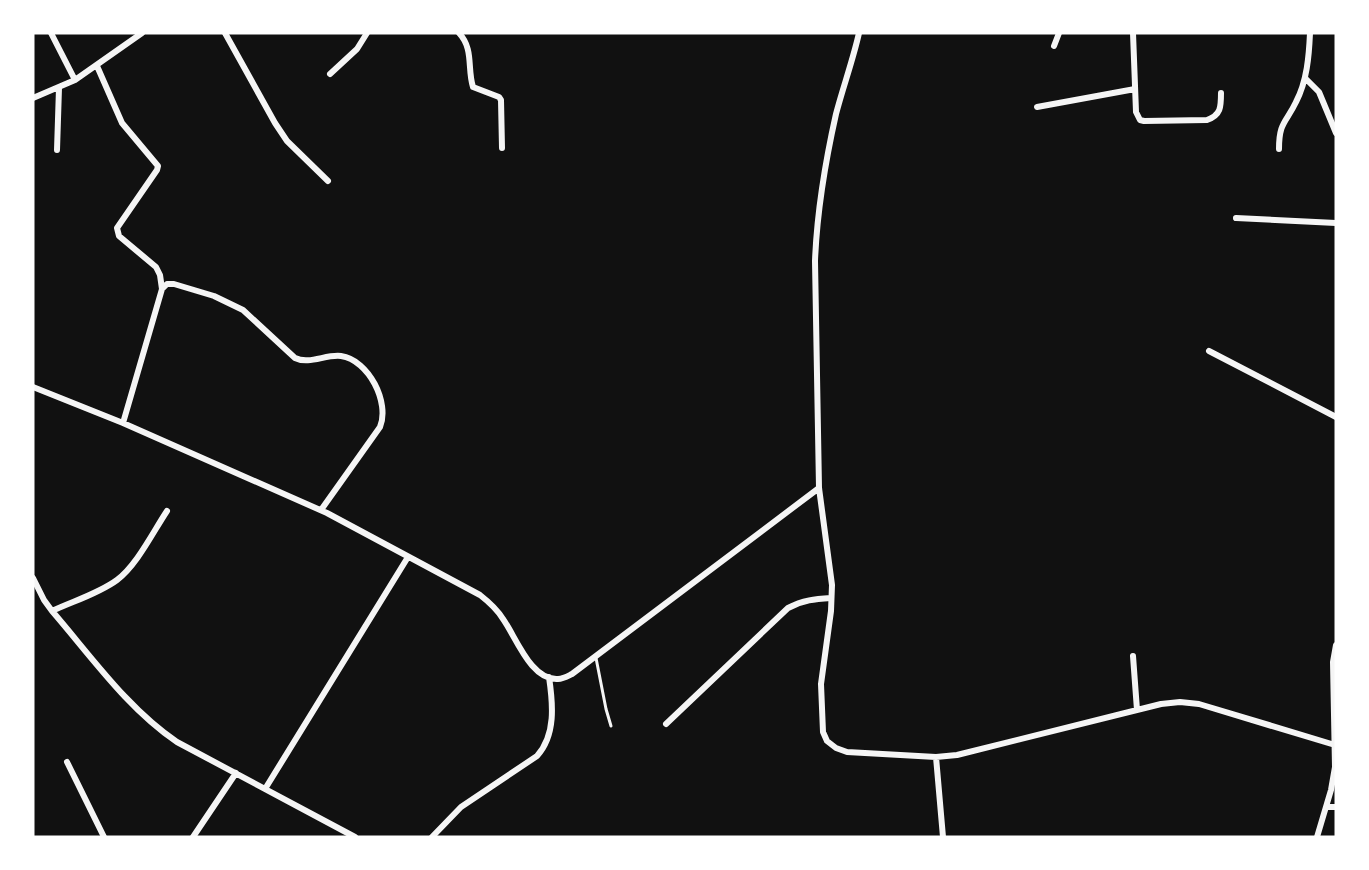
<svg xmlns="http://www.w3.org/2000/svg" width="1369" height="870" font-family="'IBM Plex Sans',sans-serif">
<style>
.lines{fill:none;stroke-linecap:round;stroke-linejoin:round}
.service{stroke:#f5f5f5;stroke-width:3}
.minor{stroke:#f5f5f5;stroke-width:6}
</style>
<rect width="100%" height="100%" fill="#111"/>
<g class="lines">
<path class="service" d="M596 658 606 709 611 726"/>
<path class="minor" d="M51 33 75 80
M225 33 275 123 287 141 328 181
M459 33C474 49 467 68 473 87L499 97 501 100 502 148
M859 33C853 60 843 87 836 114 825 163 817 211 815 261L819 488 832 585 831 611 821 684 823 732 827 741 836 748 847 752 936 757 957 755 1161 704 1180 702 1199 704 1335 745
M1133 33 1136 112 1140 120 1144 121 1207 120C1221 115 1221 107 1221 93
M1054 46 1059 33
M97 66 122 123 158 166 157 170 117 228 119 236 156 267 160 275 162 289
M330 74 357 49 367 33
M1305 78 1319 92 1336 133
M33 98 75 80 142 33
M1037 107 1135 89
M1279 149C1279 122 1286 123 1296 102 1307 81 1309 56 1310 33
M57 150 59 88
M1236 218 1336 223
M1209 351 1336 417
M33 387 123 423 327 513 480 595C489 602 497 609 503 619 516 637 531 681 558 679 563 679 568 676 572 674L819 488
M123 423 162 289 167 284H174L214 296 243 310 295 358C309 365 326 354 341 356 369 360 390 403 380 427L321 510
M33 578 44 600 52 611C91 656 127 708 177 742L355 837
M52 611C73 601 98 594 117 580 137 565 153 532 167 511
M1133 656 1137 710
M666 724 788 608C803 600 815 599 831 598
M936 757 943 837
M67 762 104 837
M265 789 408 557
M1326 807H1336
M193 837 236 773
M432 837 461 807 537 756C556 735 553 704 549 677
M1317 837 1331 790 1335 767 1333 662 1336 645"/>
</g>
<rect width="1369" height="870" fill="none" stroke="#ffffff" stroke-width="69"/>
</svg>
